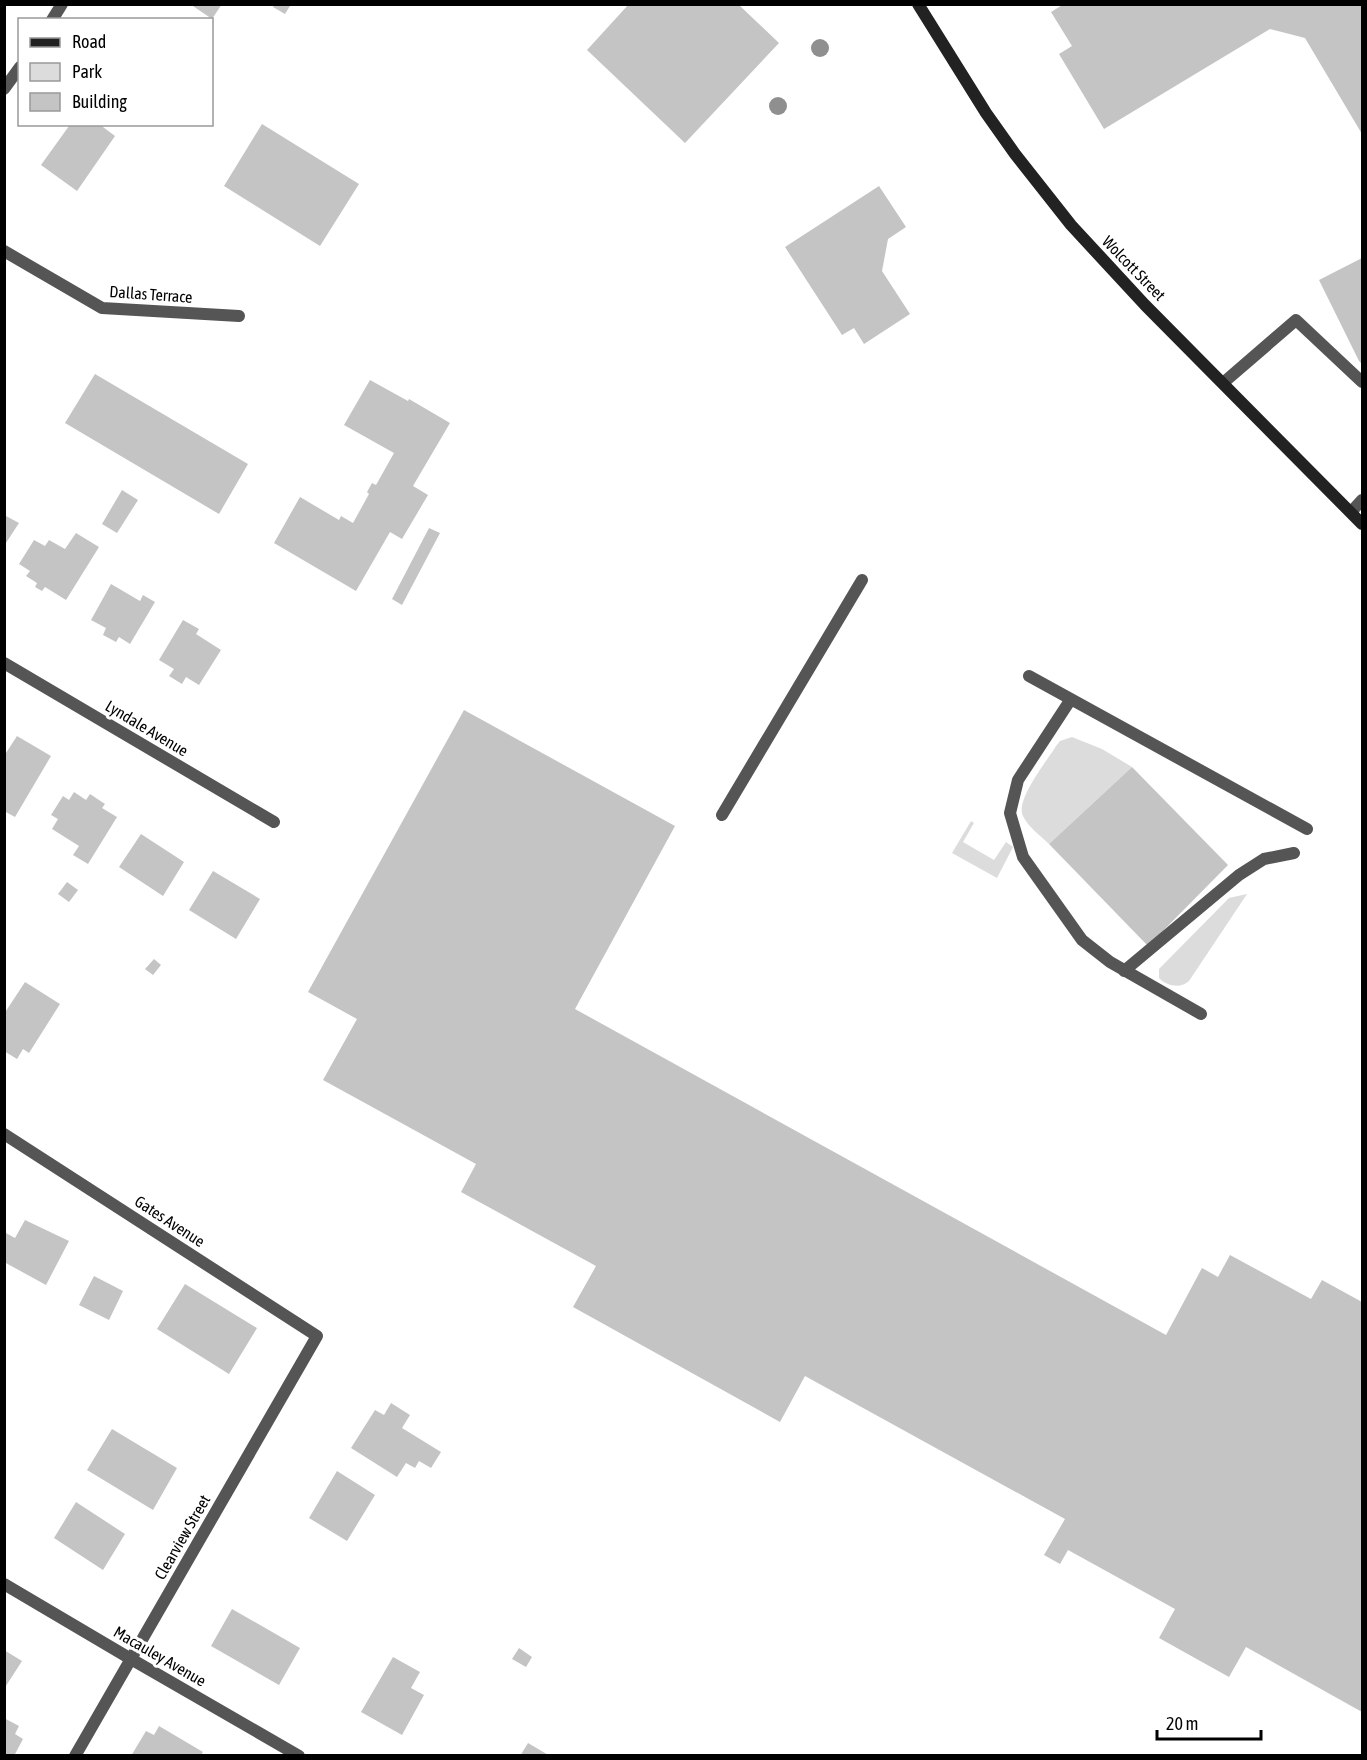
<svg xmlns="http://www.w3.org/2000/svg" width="1367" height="1760" font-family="'Asap Condensed',sans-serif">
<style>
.green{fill:#dcdcdc}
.building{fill:#c4c4c4}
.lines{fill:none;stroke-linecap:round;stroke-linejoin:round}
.service{stroke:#555;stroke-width:12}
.minor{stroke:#555;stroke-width:12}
.secondary{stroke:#222;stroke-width:12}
.tree{fill:#8f8f8f}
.labels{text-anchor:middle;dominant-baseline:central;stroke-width:6;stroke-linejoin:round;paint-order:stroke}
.street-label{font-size:16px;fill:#000;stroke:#fff}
</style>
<rect width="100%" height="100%" fill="#fff"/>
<path class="green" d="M1072 737 1102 749 1132 767 1049 844C1041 836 1028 827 1023 816 1015 800 1047 761 1056 746L1060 741Z
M971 821 974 823 963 842 994 860 1006 842 1013 847 997 878 952 853Z
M1247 894 1189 981C1181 989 1166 986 1159 978V969L1229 898Z"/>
<path class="building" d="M190 4H222L212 19Z
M275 4H286L290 6 285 14 273 7Z
M629 4H738L779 43 685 143 587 50Z
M1064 4H1362V134L1305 38 1270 29 1104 129 1059 54 1072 46 1051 12Z
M67 124H99L115 136 77 191 41 165 69 126Z
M262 124 359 184 320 246 224 186Z
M879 186 906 227 888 239 882 271 910 314 864 344 854 328 842 335 785 247Z
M1362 258V364L1359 361 1319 280Z
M95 374 248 464 219 514 65 423Z
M370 380 408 401 409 399 450 423 413 486 428 495 402 539 390 532 356 591 274 543 300 497 339 520 341 516 353 523 369 494 367 492 372 483 376 485 394 453 344 425Z
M122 490 138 500 117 533 102 524Z
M6 516 19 523 4 546V518Z
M429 528 440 533 402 605 392 599Z
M76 533 99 547 66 600 45 587 42 591 35 587 37 583 26 576 30 571 19 564 34 540 45 546 49 540 65 549Z
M111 584 140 601 143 595 155 602 130 644 119 637 116 642 103 635 106 628 91 620Z
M183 620 199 629 196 634 221 650 199 685 186 677 182 684 169 676 174 669 159 660Z
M464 710 675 826 575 1009 1166 1335 1202 1268 1218 1277 1230 1255 1311 1299 1322 1280 1362 1302V1712L1246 1647 1229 1677 1159 1638 1175 1609 1068 1550 1060 1564 1044 1555 1065 1519 805 1376 780 1422 573 1307 596 1266 461 1192 476 1164 323 1080 357 1019 308 992Z
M17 736 51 756 15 817 4 811V756Z
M1132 767 1228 865 1148 946 1049 844Z
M74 792 86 800 90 794 105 804 102 808 117 817 88 864 73 855 79 846 52 829 58 819 51 815 63 796 69 800Z
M141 834 184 862 163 896 119 867Z
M213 871 260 899 236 939 189 910Z
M67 882 78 890 69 902 58 894Z
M154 959 161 965 153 975 145 969Z
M25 982 60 1004 29 1053 23 1049 17 1059 4 1051V1014Z
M25 1220 69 1241 46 1285 4 1262V1232L15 1238Z
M94 1276 123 1291 109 1320 79 1305Z
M185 1284 257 1328 229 1374 157 1329Z
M391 1403 410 1415 402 1428 441 1452 431 1468 419 1461 415 1468 406 1463 397 1477 351 1448 375 1410 384 1415Z
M112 1429 177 1468 153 1510 87 1470Z
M337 1471 375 1495 347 1541 309 1518Z
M76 1502 125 1534 103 1570 54 1538Z
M232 1609 300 1648 279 1685 211 1646Z
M519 1648 532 1657 526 1667 512 1659Z
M4 1650 22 1661 4 1689Z
M393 1657 420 1672 411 1688 424 1695 402 1735 361 1712Z
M4 1718 19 1726 15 1734 23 1739 14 1756H4Z
M159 1726 203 1752 200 1756H131L146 1731 154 1735Z
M528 1743 550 1756H520Z"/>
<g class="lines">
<path class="service" d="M1223 383 1296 320 1362 382
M1351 512 1362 500
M1029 676 1307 829
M1071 699 1018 780 1010 813 1023 857 1082 940 1110 962 1201 1014
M722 815 862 580
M1124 971 1239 875 1264 859 1294 853"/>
<path class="minor" d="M52 20 62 4
M4 89 20 67
M4 251 102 308 239 316
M4 663 274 822
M4 1134 317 1336 75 1756
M4 1584 131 1659 299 1756"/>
<path class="secondary" d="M918 4 986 113 1015 154 1071 225 1145 305 1362 524"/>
</g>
<g class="tree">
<circle cx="820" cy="48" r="9"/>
<circle cx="778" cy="106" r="9"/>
</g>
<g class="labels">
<g class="street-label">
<text transform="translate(1134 268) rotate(46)">Wolcott Street</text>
<text transform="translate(151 294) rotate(4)">Dallas Terrace</text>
<text transform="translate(147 728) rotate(31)">Lyndale Avenue</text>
<text transform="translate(170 1221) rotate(33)">Gates Avenue</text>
<text transform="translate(182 1537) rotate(-60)">Clearview Street</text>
<text transform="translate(160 1656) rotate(30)">Macauley Avenue</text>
</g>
</g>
<rect width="1367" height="1760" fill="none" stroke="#000000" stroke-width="12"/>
<rect x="18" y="18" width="195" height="108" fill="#ffffff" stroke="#999999" stroke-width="1.5"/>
<rect x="30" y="38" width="30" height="9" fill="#222222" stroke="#999999" stroke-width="1.5"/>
<text x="72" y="48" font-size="18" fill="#000000">Road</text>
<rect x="30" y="63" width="30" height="18" fill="#dcdcdc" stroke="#999999" stroke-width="1.5"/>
<text x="72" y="78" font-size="18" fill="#000000">Park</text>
<rect x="30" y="93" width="30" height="18" fill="#c4c4c4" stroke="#999999" stroke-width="1.5"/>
<text x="72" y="108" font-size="18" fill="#000000">Building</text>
<path d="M1157 1730v9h104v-9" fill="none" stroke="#000000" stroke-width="3"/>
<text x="1166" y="1730" font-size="18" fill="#000000" stroke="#ffffff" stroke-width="4.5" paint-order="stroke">20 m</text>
</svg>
